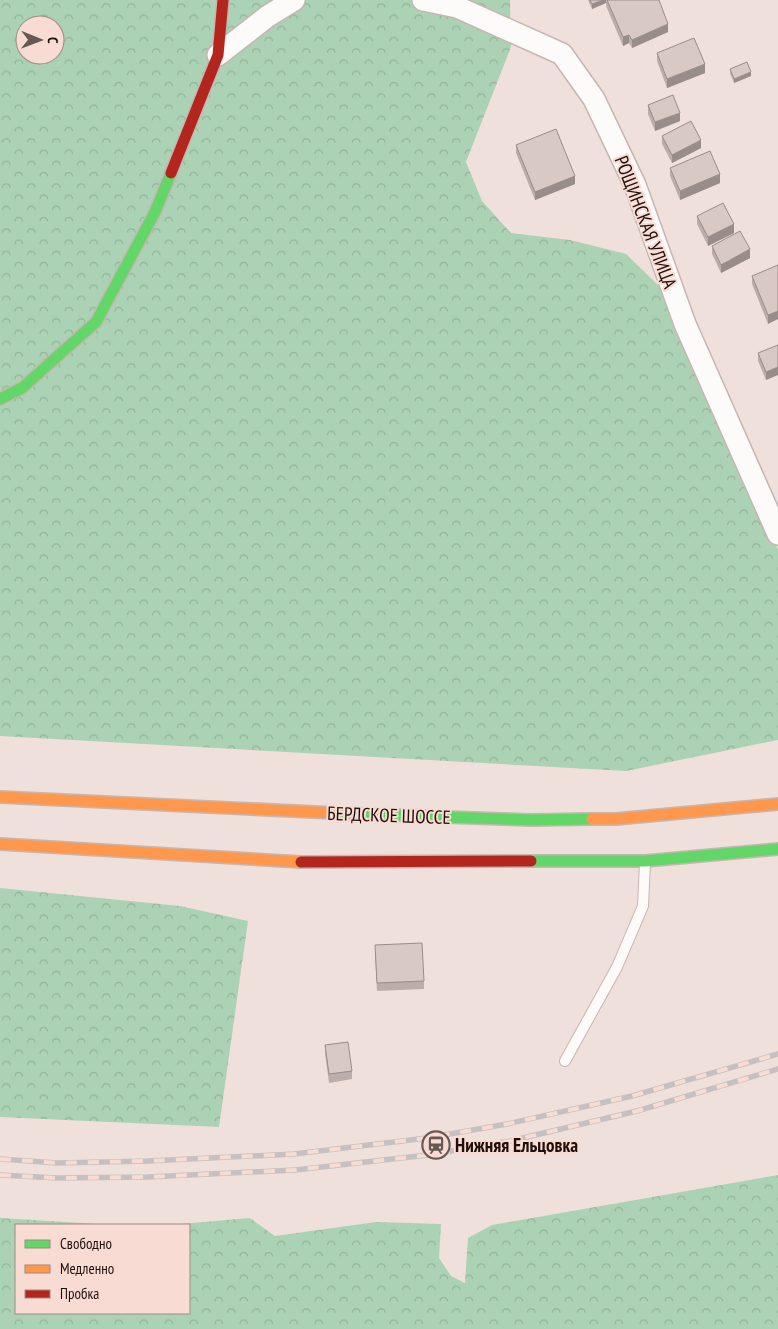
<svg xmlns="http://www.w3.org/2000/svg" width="778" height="1329" font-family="'PT Sans Narrow',sans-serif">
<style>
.forest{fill:url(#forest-crowns);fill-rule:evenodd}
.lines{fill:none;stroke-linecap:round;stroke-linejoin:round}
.lane-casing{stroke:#c6b6b2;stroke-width:12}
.street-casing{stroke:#c6b6b2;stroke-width:24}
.fast-casing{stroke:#c6b6b2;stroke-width:14}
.slow-casing{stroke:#c6b6b2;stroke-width:14}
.jam-casing{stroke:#c6b6b2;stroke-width:14}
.lane{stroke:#fdfafa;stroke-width:10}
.street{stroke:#fdfafa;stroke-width:21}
.fast{stroke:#63d668;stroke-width:11}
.slow{stroke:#ff974d;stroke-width:11}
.jam{stroke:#b3261e;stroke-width:11}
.rail-casing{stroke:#c6c1c0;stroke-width:5.5}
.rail{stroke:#f8dbd3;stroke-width:4;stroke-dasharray:11;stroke-linecap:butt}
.wall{fill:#bbada9}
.shaded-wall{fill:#988d89}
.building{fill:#d9c9c4;stroke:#988d89}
.labels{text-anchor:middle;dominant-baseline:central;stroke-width:4;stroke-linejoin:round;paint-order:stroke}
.street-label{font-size:19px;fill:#1f0f0b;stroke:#f8dbd3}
.poi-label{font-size:19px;font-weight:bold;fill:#1f0f0b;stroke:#f8dbd3;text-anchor:start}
</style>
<defs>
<pattern id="forest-crowns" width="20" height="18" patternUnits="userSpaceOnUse" patternTransform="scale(1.25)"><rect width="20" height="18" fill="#abd2b4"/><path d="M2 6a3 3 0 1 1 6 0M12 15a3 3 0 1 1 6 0" fill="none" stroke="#93b399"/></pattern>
</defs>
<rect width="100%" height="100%" fill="#f0e0db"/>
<path class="forest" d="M0 0H510L511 47 466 162 482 201 511 233 570 240 626 254 659 286 778 550V740L626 771 0 736ZM25 25H55V55H25Z
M0 888 180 906 248 921 219 1127 0 1117Z
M778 1175V1329H0V1218L114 1225H16V1313H189V1225H168L250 1218 275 1236 376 1222 441 1224 439 1258 451 1276 465 1283 468 1238 492 1225Z"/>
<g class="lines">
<g class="lane-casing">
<path id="lane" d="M565 1061 617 967 643 906 645 862"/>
</g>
<g class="street-casing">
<path id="street" d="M423 0 457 7 562 54 594 99 635 185 685 324 778 534
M218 55 268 16 294 0"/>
</g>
<g class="fast-casing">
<path id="fast" d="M0 399 22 388 96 322 155 212 171 173
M335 813 532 820 592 819
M531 861H645L778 849"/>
</g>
<g class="slow-casing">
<path id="slow" d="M0 797 335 813
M592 819H616L778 804
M0 844 301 862"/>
</g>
<g class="jam-casing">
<path id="jam" d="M171 173 218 55 223 0
M301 862 531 861"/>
</g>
<use href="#lane" class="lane"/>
<use href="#street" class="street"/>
<use href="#fast" class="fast"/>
<use href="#slow" class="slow"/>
<use href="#jam" class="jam"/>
<g class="rail-casing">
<path id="rail" d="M0 1159 57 1163 148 1161 294 1154 427 1138 507 1124 632 1096 778 1054
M0 1175 57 1178 148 1177 295 1170 428 1155 510 1141 637 1111 778 1069"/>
</g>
<use href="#rail" class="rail"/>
</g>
<path class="wall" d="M588 0H659L668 32 632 48 629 43 623 46 606 6V3L592 9Z
M657 53 705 73 667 88 657 61Z
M730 69 751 76 734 83 730 73Z
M648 105 680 121 655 131 648 114Z
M662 136 701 148 672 163 662 144Z
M516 145 575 184 535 200 516 153Z
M670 168 720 183 680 200 670 176Z
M697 216 734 233 708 246 697 224Z
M712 246 750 258 721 273 712 254Z
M778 265 768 324 752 284V276Z
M778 345 766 380 758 361V353Z
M375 954 424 981V989L377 991Z
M325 1045 352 1071V1079L329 1083 325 1053Z"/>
<path class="shaded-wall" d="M603 0H606V3L592 9V4Z
M668 24V32L632 48V40Z
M629 35V43L623 46V37Z
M705 64V73L667 88V79Z
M751 72V76L734 83V79Z
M680 113V121L655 131V122Z
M701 140V148L672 163V155Z
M720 174V183L680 200V191Z
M575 176V184L535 200V192Z
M734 224V233L708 246V237Z
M750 249V258L721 273V265Z
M778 311V319L768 324V315Z
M778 367V375L766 380V372Z"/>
<path class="building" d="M590 0H603L592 4Z
M607 0H659L668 24 632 40 629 35 623 37Z
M694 38 705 64 667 79 657 53Z
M747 62 751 72 734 79 730 69Z
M673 95 680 113 655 122 648 105Z
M691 121 701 140 672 155 662 136Z
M556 129 575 176 535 192 516 145Z
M710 151 720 174 680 191 670 168Z
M723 203 734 224 708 237 697 216Z
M740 231 750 249 721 265 712 246Z
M778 265V311L768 315 752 276Z
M778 345V367L766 372 758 353Z
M422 943 424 981 377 983 375 945Z
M348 1042 352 1071 329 1074 325 1045Z"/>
<defs>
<g id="station-ring" transform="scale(1.4375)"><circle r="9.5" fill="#f8dbd3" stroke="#685854" stroke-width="1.5"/><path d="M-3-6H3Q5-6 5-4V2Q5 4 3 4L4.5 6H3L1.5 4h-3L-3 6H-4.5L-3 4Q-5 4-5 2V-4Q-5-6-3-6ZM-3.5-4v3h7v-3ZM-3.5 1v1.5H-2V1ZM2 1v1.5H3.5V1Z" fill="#685854"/></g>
</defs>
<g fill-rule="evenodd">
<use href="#station-ring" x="436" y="1145"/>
</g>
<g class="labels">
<g class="street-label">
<text transform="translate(646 222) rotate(69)">РОЩИНСКАЯ УЛИЦА</text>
<text transform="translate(389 815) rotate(2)">БЕРДСКОЕ ШОССЕ</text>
</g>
<g class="poi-label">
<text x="455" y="1145">Нижняя Ельцовка</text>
</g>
</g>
<rect x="15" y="1224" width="175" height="90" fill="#f8dbd3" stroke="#a18983"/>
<rect x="25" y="1240" width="25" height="8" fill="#63d668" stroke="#a18983"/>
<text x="60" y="1249" font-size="15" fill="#1f0f0b">Свободно</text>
<rect x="25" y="1265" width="25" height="8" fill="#ff974d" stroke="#a18983"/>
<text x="60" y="1274" font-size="15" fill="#1f0f0b">Медленно</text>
<rect x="25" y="1290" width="25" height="8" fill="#b3261e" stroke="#a18983"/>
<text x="60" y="1299" font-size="15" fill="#1f0f0b">Пробка</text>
<g transform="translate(40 40) rotate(91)"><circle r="24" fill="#f8dbd3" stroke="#a18983"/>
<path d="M0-4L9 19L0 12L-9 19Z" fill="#685854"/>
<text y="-8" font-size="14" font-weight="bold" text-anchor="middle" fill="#1f0f0b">С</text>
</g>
</svg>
